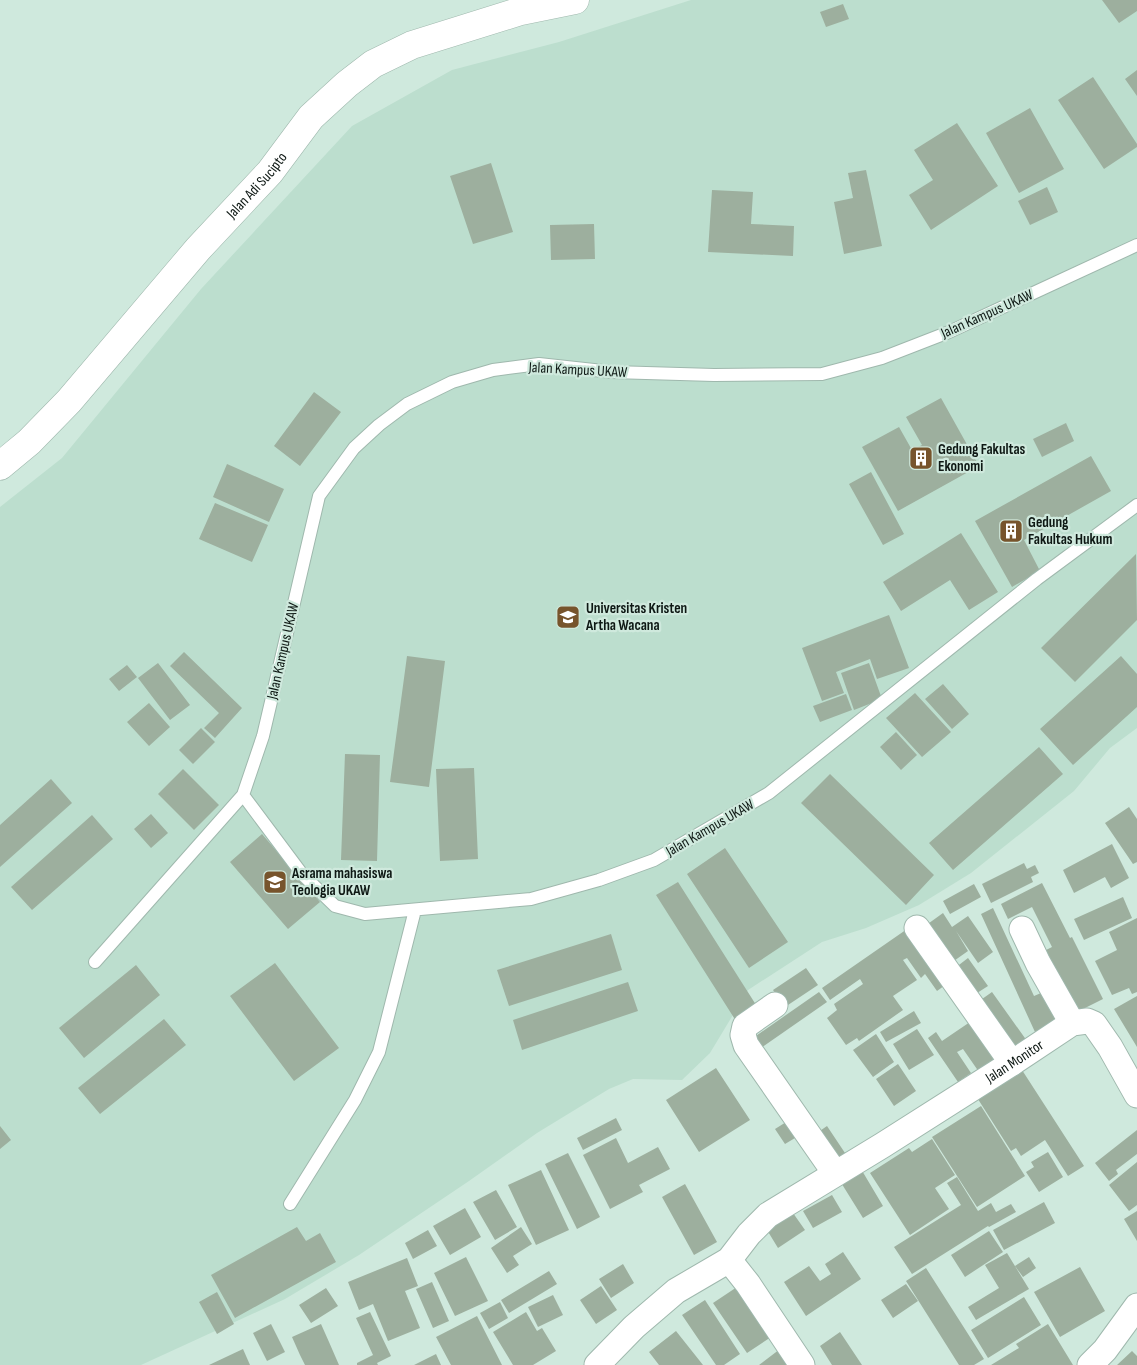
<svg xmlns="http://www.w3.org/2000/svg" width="1137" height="1365" font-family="'Sofia Sans Condensed',sans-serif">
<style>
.built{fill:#bcdece}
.building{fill:#9daf9e}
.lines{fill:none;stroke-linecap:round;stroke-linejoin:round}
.service-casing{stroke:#9fb8ad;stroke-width:14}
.minor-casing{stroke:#9fb8ad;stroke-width:27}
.secondary-casing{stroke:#9fb8ad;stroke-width:29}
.service{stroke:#fff;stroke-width:12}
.minor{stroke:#fff;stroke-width:25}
.secondary{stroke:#fff;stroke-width:28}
.labels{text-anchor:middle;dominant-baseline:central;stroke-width:4.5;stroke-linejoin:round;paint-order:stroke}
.street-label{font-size:15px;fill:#0e1814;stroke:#cfe9dd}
.poi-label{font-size:15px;font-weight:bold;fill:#0e1814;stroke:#cfe9dd;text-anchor:start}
</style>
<rect width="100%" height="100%" fill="#cfe9dd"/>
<path class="built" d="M691 0H1137V728L1110 748 1074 791 971 873 919 905 866 928 822 942 748 990 710 1053 682 1080 633 1079 609 1089 537 1133 469 1181 359 1255 285 1299 141 1365H0V507L62 458 201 289 352 126 452 70 559 42Z"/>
<path class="building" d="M1102 0H1137V11L1119 23Z
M843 4 849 19 826 27 820 12Z
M1137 70V96L1125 79Z
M1093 77 1137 144V147L1104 169 1058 100Z
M1030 108 1064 169 1019 193 986 133Z
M957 123 998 186 931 230 909 195 933 180 914 150Z
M491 163 513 232 473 244 450 176Z
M866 170 882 246 844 254 834 202 853 198 848 173Z
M1047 187 1058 212 1030 225 1018 201Z
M712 190 753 192 751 224 794 226 793 256 708 252Z
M594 224 595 259 551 260 550 225Z
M314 392 341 412 300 466 274 446Z
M941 398 979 466 898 511 862 447 899 427 912 450 922 445 906 417Z
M1066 423 1074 441 1042 457 1033 439Z
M1091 456 1111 491 1024 540 1040 571 1012 587 975 521Z
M227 464 284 489 269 522 213 497Z
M871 472 904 534 883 545 849 484Z
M215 503 268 525 252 562 199 539Z
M961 533 998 592 969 610 950 580 901 611 883 582Z
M1136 554 1137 620 1075 682 1041 648Z
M889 615 909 668 877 679 870 659 836 672 844 693 822 701 802 648Z
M184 652 242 708 215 738 204 728 219 713 170 666Z
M407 656 445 661 429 787 390 782Z
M1121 656 1137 674V707L1073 765 1040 729Z
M158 663 190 705 170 720 138 678Z
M869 663 882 699 854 710 841 673Z
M127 665 137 677 119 691 109 679Z
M943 684 969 714 952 729 925 699Z
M915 693 951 732 922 757 886 718Z
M846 694 852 710 820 722 813 706Z
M149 703 170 727 149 746 127 722Z
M201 728 215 742 193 764 179 750Z
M896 732 917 755 901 770 880 747Z
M1039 747 1063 774 953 870 929 843Z
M345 754 380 755 377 861 341 860Z
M474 768 478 859 440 861 436 769Z
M183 769 219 805 194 830 158 794Z
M830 774 934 875 906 905 801 803Z
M51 779 72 803 0 867V825Z
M1129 807 1137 819V862L1133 864 1105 823Z
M151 814 168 833 151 848 134 829Z
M92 815 113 839 32 910 11 887Z
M262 834 320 902 288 929 230 862Z
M1112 844 1129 878 1111 888 1105 877 1074 893 1063 870Z
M725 848 788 942 749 968 687 874Z
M1024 863 1027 869 1035 865 1039 873 1031 877 1033 882 991 903 982 884Z
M678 882 758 1008 736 1021 656 895Z
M1042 883 1070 938 1072 937 1103 999 1077 1012 1046 950 1052 947 1032 907 1008 919 1001 904Z
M974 884 981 897 950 914 943 901Z
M1123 897 1132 918 1084 940 1074 919Z
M993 908 1034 996 1048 990 1062 1019 1035 1032 981 914Z
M943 913 952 927 968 916 993 952 978 963 956 931 968 951 951 963 925 926Z
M1137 918V992L1132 994 1129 988 1112 995 1095 961 1117 950 1109 932Z
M910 927 948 983 937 991 925 974 921 978 907 958 903 960 917 980 893 996 903 1010 859 1041 857 1038 846 1045 827 1018 837 1010 834 1004 863 984 860 979 830 1000 822 988Z
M611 934 622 970 509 1006 497 970Z
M968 958 988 986 974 995 955 968Z
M275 963 339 1048 294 1081 230 996Z
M136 965 160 995 84 1058 59 1028Z
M806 968 818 985 785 1007 773 990Z
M628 982 638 1011 522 1050 513 1020Z
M819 992 827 1002 761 1048 753 1038Z
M992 992 1027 1041 1009 1053 975 1004Z
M1137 996V1047L1114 1009Z
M914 1011 921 1023 886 1042 880 1032Z
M164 1019 186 1045 100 1114 78 1088Z
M970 1022 996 1061 979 1072 963 1049 957 1052 971 1073 958 1082 928 1038 936 1032 942 1041Z
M917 1029 934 1055 909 1070 893 1044Z
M876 1034 894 1062 873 1077 853 1050Z
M898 1064 916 1091 894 1106 876 1079Z
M716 1068 750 1120 699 1152 666 1100Z
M1022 1070 1084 1166 1068 1176 1045 1140 1021 1156 1016 1148 1011 1151 976 1096Z
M981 1106 1025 1176 977 1207 932 1137Z
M616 1118 622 1130 583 1150 577 1138Z
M791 1119 800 1135 785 1144 775 1129Z
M0 1126 11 1140 0 1149Z
M827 1126 847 1156 833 1164 814 1135Z
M1137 1130V1154L1116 1170 1118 1174 1109 1181 1095 1163Z
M616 1138 628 1163 658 1147 670 1169 639 1185 643 1192 610 1209 583 1155Z
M932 1139 955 1175 935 1188 949 1209 910 1235 870 1173 909 1148 912 1152Z
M1048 1152 1063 1177 1039 1192 1026 1172 1034 1167 1031 1162Z
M568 1153 600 1217 577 1229 545 1164Z
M1137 1162V1205L1129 1211 1109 1185Z
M861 1169 883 1206 863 1218 840 1181Z
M541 1170 569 1230 536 1245 508 1185Z
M957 1177 978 1211 991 1203 996 1212 1011 1204 1016 1212 989 1227 988 1226 912 1274 894 1247 961 1205 947 1183Z
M685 1184 717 1242 694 1255 662 1197Z
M496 1190 517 1227 495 1240 473 1202Z
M832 1195 842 1212 813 1228 803 1211Z
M1044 1202 1055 1223 1004 1250 993 1230Z
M465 1208 481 1237 450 1255 433 1226Z
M1137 1211V1241L1124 1219Z
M793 1213 805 1230 778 1248 767 1230Z
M297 1227 306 1241 320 1233 336 1262 235 1318 211 1275Z
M521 1227 532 1244 513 1256 519 1265 507 1273 491 1248Z
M428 1230 437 1246 413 1259 405 1243Z
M989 1231 1003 1252 965 1277 951 1255Z
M843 1252 861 1279 806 1316 784 1282 809 1266 820 1281 831 1274 825 1264Z
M1007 1253 1029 1289 976 1320 968 1307 999 1288 985 1265Z
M466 1257 488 1301 455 1316 434 1273Z
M1029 1257 1036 1268 1023 1277 1015 1266Z
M407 1258 418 1286 405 1291 420 1328 388 1341 373 1304 359 1310 348 1282Z
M623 1264 634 1283 611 1298 599 1279Z
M1080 1267 1105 1311 1060 1337 1034 1292Z
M926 1268 984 1359 974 1365H959L906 1281Z
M549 1271 557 1284 509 1313 501 1300Z
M432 1282 449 1321 433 1328 416 1289Z
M743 1283 777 1333 747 1353 713 1303Z
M906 1284 918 1301 893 1318 881 1300Z
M601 1286 617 1310 596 1324 580 1300Z
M326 1288 338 1306 311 1323 299 1305Z
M217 1292 234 1324 217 1334 199 1302Z
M553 1295 563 1315 538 1327 528 1307Z
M1024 1297 1041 1325 988 1358 971 1330Z
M705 1300 740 1354 724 1365H716L682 1315Z
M500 1302 508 1318 489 1329 480 1313Z
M370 1312 391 1356 377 1363 378 1365H357V1363L373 1355 356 1318Z
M526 1312 537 1331 542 1328 556 1351 533 1365H513L493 1332Z
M477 1316 502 1365H451L436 1337Z
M271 1324 285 1352 267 1361 253 1333Z
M321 1324 329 1342 339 1365H305L300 1355 292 1337Z
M1048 1324 1073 1365H991L1019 1348 1016 1344Z
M676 1331 703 1365H659L649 1352Z
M840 1332 862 1365H832L820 1346Z
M784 1346 798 1365H759Z
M243 1349 250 1365H209Z
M1132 1351 1137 1356V1365H1117Z
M436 1354 441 1365H414Z"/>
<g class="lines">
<g class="service-casing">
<path id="service" d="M243 795 302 874 335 906 365 914 531 899 599 880 654 860 769 793 1037 579 1137 505
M95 962 243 795 263 736 319 496 354 448 379 425 407 404 452 382 493 370 539 364 612 372 714 375 822 374 882 358 949 332 1137 245
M290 1204 355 1100 379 1052 415 910"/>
</g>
<g class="minor-casing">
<g id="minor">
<path d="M917 928 1012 1063"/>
<path d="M1022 929 1038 963 1072 1023"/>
<path d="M775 1005 745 1026 743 1035 746 1045 835 1173"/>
<path d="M729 1260 748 1284 802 1365"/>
<path id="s1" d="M597 1365 634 1327 676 1291 729 1260 749 1234 768 1215 883 1145 1012 1063 1072 1023 1087 1021 1094 1024 1110 1047 1137 1095"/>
<path d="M1090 1365 1105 1350 1137 1306"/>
</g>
</g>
<g class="secondary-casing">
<g id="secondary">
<path id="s2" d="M0 466 29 442 69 401 198 249 270 172 311 117 347 84 373 64 412 45 521 11 575 0"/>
</g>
</g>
<use href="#service" class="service"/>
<use href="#minor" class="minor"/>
<use href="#secondary" class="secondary"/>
</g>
<defs>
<g id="building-square" transform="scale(1.25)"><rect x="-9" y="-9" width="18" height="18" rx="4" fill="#77542c" stroke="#cfe9dd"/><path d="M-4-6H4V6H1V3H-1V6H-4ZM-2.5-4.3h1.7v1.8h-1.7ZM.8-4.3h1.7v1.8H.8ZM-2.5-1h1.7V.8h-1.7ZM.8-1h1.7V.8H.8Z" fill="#fff"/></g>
<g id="university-square" transform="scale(1.25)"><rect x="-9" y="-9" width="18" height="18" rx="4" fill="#77542c" stroke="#cfe9dd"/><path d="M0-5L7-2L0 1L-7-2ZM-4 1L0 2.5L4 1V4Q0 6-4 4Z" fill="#fff"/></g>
</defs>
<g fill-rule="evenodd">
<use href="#building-square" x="921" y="458"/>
<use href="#building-square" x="1011" y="531"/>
<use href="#university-square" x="568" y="617"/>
<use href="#university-square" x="275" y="882"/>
</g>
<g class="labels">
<g class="street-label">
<text stroke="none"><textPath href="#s2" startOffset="381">Jalan Adi Sucipto</textPath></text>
<text transform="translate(987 314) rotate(-24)">Jalan Kampus UKAW</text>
<text transform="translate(578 370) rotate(3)">Jalan Kampus UKAW</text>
<text transform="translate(283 651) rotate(-77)">Jalan Kampus UKAW</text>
<text transform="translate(710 828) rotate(-30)">Jalan Kampus UKAW</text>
<text stroke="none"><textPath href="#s1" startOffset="520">Jalan Monitor</textPath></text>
</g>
<g class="poi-label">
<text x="938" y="449">Gedung Fakultas<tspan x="938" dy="17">Ekonomi</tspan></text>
<text x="1028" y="522">Gedung<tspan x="1028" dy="17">Fakultas Hukum</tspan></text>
<text x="586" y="608">Universitas Kristen<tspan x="586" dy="17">Artha Wacana</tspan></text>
<text x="292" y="873">Asrama mahasiswa<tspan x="292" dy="17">Teologia UKAW</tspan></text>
</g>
</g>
</svg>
